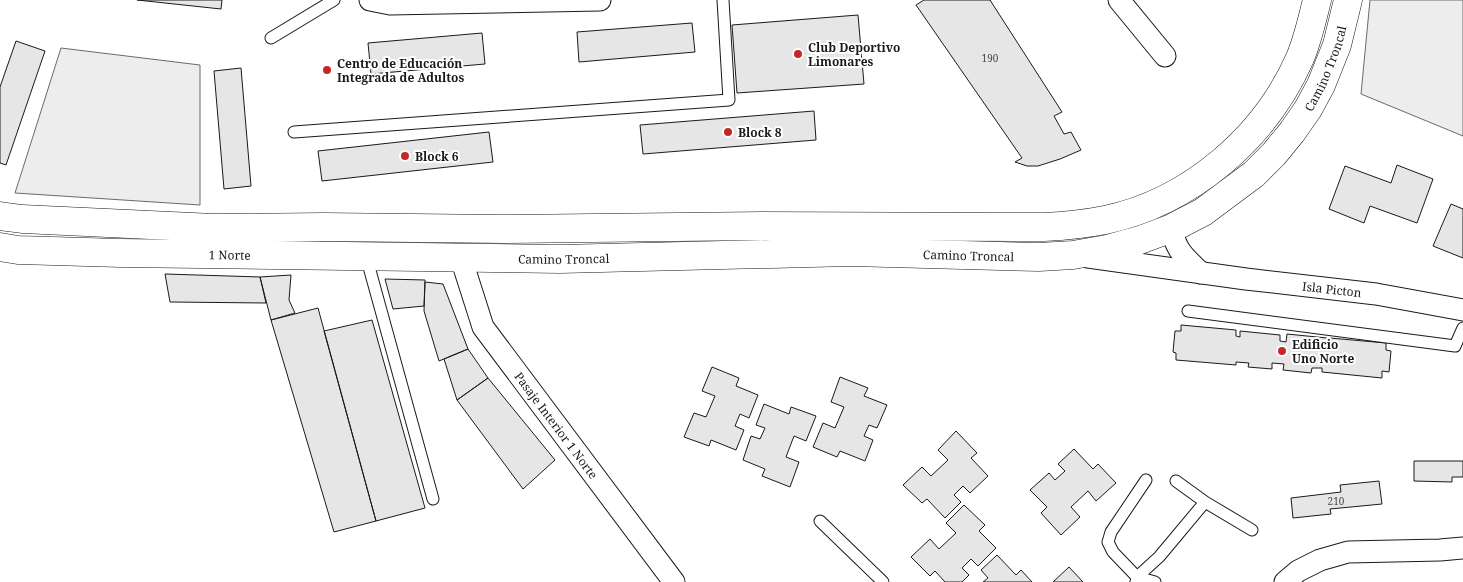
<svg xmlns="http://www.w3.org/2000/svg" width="1463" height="582" font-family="'Noto Serif',serif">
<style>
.built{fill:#ededed;stroke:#6a6a6a}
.building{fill:#e6e6e6;stroke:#1a1a1a}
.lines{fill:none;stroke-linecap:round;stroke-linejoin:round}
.lane-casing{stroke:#1a1a1a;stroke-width:13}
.street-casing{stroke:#1a1a1a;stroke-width:23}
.primary-casing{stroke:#1a1a1a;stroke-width:29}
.lane{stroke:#fff;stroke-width:11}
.street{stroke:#fff;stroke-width:21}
.primary{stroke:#fff;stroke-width:28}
.poi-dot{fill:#c62828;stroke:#fff;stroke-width:2}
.labels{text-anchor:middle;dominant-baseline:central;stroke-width:4;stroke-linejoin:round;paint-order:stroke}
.number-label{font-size:10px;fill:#4d4d4d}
.poi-label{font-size:12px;font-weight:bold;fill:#1a1a1a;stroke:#fff;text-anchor:start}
.street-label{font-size:12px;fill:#1a1a1a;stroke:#fff}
</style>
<rect width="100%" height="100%" fill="#fff"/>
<path class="built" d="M1370 0H1463V136L1361 94Z
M61 48 200 65V205L15 193Z"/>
<path class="building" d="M137 0H222L221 9Z
M924 0H990L1062 112 1054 116 1064 134 1071 132 1081 150 1060 159 1038 166H1027L1015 162 1022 158 916 5Z
M858 15 864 84 737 93 732 25Z
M692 23 695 52 579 62 577 32Z
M482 33 485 64 371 74 368 43Z
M16 41 45 51 6 165 0 163V87Z
M241 68 251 186 224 189 214 71Z
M814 111 816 140 643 154 640 125Z
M489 132 493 162 322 181 318 151Z
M1397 165 1433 179 1417 223 1370 206 1364 223 1329 209 1345 166 1391 183Z
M1451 204 1463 209V258L1433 246Z
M165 274 260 277 266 303 170 302Z
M291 275 289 300 295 313 271 320 260 277Z
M385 279 425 280 424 306 393 309Z
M425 282 443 284 468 349 439 361 424 311Z
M318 308 376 521 334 532 271 320Z
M372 320 425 508 376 521 324 331Z
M1181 325 1236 330V336L1240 337V331L1280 335V341L1286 342 1287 334 1327 338 1326 344H1329L1330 338 1386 343V350L1391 351 1389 372 1382 371V378L1322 372V368H1312L1311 373 1283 370 1284 364 1272 363V369L1248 367 1249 363 1236 362V365L1176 360V353L1173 352 1175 331H1181Z
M468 349 488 378 457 400 444 359Z
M712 367 739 378 736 386 758 395 749 418 740 414 735 426 744 430 736 450 711 440 709 446 684 437 694 413 706 417 715 396 702 391Z
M840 377 868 388 864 396 887 405 877 428 869 425 864 436 873 440 865 461 840 451 837 457 813 447 823 423 835 428 844 407 831 402Z
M488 378 555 460 523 489 457 400Z
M764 404 789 414 791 407 816 416 806 441 794 436 786 457 799 462 790 487 762 476 765 469 743 460 751 436 760 439 765 428 756 425Z
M956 431 977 453 971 458 988 476 970 493 963 486 954 495 961 502 945 518 927 499 922 503 903 485 922 467 931 476 948 460 938 450Z
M1074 449 1093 469 1098 464 1116 483 1096 501 1088 491 1071 507 1080 517 1061 535 1041 513 1047 507 1030 490 1049 473 1055 480 1065 471 1058 464Z
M1414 461H1463V477H1452V482L1414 481Z
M1379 481 1382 504 1330 509 1331 514 1293 518 1291 498 1341 492 1340 485Z
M964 505 985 525 979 531 996 548 978 566 971 559 962 568 969 575 962 582H945L935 571 930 576 911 557 930 539 939 549 956 533 946 523Z
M997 555 1016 575 1021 570 1032 582H983L988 578 981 570Z
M1069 567 1083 582H1053Z"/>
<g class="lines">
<g class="lane-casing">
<path id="lane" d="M271 38 334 0
M294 132 729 100 723 0
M366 256 433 499
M1188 311 1455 346 1463 328
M1146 480 1111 532 1108 542 1113 552 1137 577 1159 557 1205 502 1252 530
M1176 481 1205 502
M820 521 883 582
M1136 582 1137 577 1155 582"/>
</g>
<g class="street-casing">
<g id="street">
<path d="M370 0 390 4 600 0"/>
<path d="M1119 0 1165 56"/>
<path d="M1172 228C1175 251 1186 258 1201 273"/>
<path id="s1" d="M1088 257 1246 279 1376 294 1463 310"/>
<path id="s2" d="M461 258 483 327 674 582"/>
<path d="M1285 582 1298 571 1320 560 1348 552 1440 550 1463 548"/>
</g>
</g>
<g class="primary-casing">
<g id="primary">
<path d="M0 216 22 219 214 228 323 227 504 229 762 226 1044 227C1065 226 1085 224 1105 220 1190 202 1265 138 1300 58 1308 39 1312 20 1317 0"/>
<path id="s3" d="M0 247 18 250 120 253 560 259 851 252 1039 257 1073 255 1107 249 1140 240 1172 228 1203 212 1254 174 1274 154 1292 132 1308 109 1321 85 1337 45 1348 0"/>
</g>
</g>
<use href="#lane" class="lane"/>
<use href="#street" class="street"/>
<use href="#primary" class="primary"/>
</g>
<g class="poi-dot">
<circle cx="798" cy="54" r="5"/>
<circle cx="327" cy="70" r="5"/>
<circle cx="728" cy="132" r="5"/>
<circle cx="405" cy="156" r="5"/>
<circle cx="1282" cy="351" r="5"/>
</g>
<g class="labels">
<g class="number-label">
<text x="990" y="58">190</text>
<text x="1336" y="501">210</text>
</g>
<g class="poi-label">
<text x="808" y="47">Club Deportivo<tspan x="808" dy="14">Limonares</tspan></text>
<text x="337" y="63">Centro de Educación<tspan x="337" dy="14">Integrada de Adultos</tspan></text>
<text x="738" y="132">Block 8</text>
<text x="415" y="156">Block 6</text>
<text x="1292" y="344">Edificio<tspan x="1292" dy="14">Uno Norte</tspan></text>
</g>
<g class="street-label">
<text stroke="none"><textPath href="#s3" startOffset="1404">Camino Troncal</textPath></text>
<text stroke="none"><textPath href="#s3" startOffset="230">1 Norte</textPath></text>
<text stroke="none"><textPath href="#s3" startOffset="969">Camino Troncal</textPath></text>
<text stroke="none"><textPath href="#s3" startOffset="564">Camino Troncal</textPath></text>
<text stroke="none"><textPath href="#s1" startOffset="246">Isla Picton</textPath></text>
<text stroke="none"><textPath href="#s2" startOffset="195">Pasaje Interior 1 Norte</textPath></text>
</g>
</g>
</svg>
